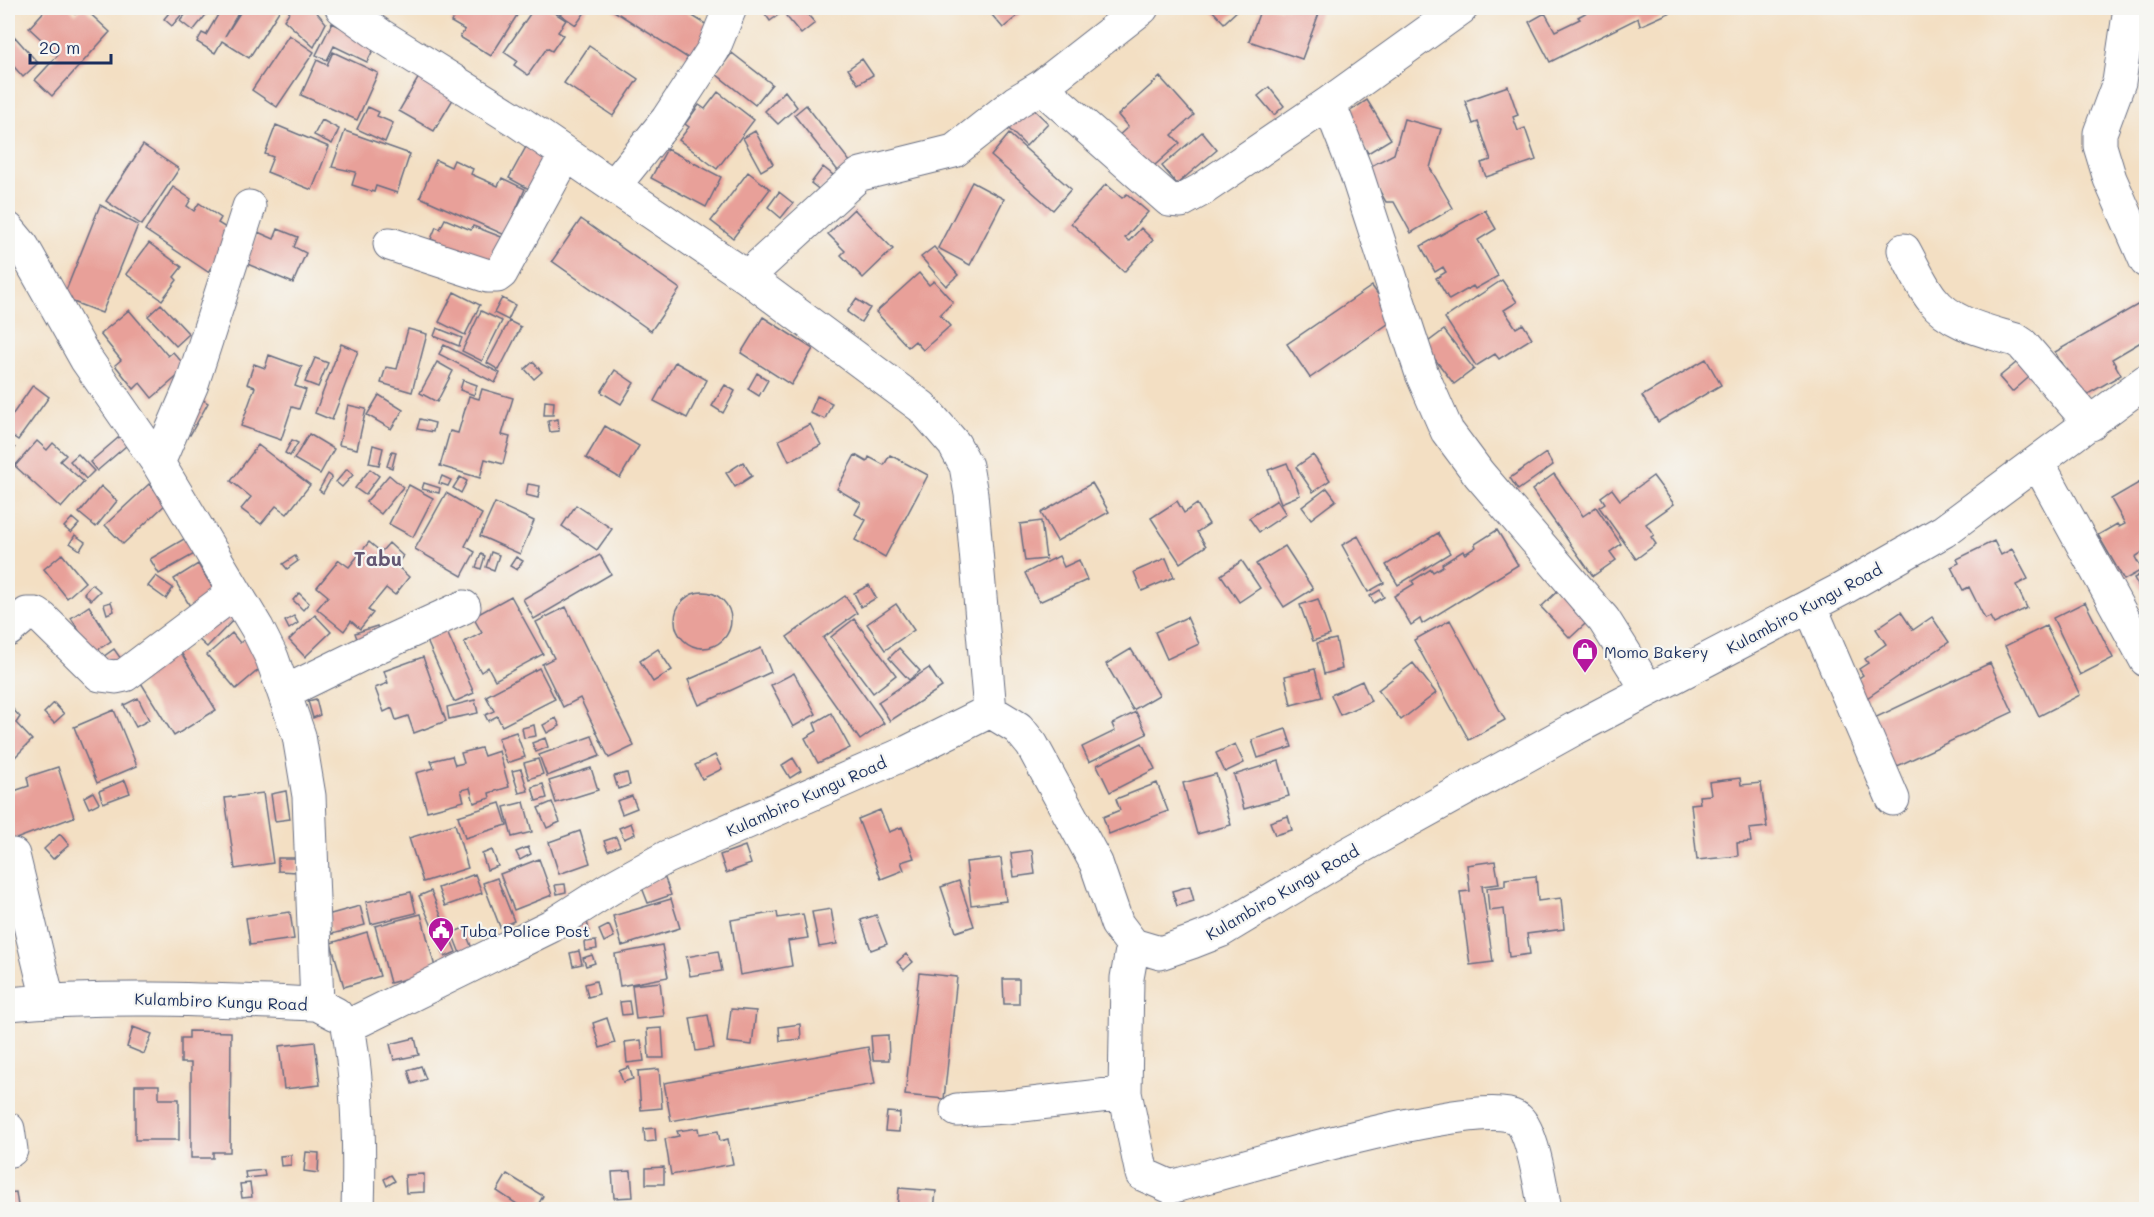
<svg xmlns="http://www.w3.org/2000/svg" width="2154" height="1217" font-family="Mali,sans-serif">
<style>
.building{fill:#e8a099}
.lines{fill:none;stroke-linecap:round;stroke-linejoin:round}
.minor-casing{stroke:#676d81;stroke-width:35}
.minor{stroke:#fff;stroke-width:33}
.labels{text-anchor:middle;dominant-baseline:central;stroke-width:4.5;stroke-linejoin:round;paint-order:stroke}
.street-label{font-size:16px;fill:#1b2f5e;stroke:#f6f6f2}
.poi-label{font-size:16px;fill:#1b2f5e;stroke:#f6f6f2;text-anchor:start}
.quarter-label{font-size:20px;font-weight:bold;fill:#635773;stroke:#f6f6f2}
</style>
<rect width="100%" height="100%" fill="#f6f6f2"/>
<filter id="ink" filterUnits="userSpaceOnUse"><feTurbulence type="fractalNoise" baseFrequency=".0167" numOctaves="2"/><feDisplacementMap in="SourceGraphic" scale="12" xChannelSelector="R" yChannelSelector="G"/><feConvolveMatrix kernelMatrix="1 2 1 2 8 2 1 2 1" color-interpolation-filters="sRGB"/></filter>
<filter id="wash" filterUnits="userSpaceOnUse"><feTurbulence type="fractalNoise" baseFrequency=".008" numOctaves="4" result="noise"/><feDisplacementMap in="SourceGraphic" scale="24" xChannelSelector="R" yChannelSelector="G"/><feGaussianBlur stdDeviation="1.35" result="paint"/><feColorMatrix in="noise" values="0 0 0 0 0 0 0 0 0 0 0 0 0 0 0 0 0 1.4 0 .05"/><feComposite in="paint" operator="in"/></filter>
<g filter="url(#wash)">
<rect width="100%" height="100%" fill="#f3dfc3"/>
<g id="blocks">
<path class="building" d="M47 8H69L75 14 84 8 110 32 52 96 35 80 58 55 29 28Z
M173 8H187L172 26 164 19Z
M191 8H218L212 14 209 11 193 31 180 21Z
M222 8H241L225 36 243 8H281L249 58 222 41 215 53 197 42 202 33 206 35Z
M292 8H313L326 23 314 47 284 20Z
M459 8H519L521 9 491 56 460 37 465 30 451 22Z
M534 8H547L566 20 558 32 563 35 552 51 547 48 528 75 514 65 517 61 504 52Z
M551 8H588L576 25Z
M616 8H680L715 30 694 62 614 11Z
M761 8H788L770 21Z
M797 8H802L815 23 801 34 786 16Z
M986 8H1027L1003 28Z
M1210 8H1240L1224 23Z
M1261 8H1321L1302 59 1249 41Z
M1594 8H1680L1640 26 1638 18 1550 62 1529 22 1545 13 1555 31 1580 19 1578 17Z
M332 23 351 32 378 40 367 62 334 46 327 60 316 55Z
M289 35 314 52 277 107 252 90Z
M15 37 38 63 23 77 8 60V44Z
M589 46 638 79 613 116 564 83Z
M333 52 378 73 357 120 301 95 317 60 327 65Z
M732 53 772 84 755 105 716 74Z
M862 59 873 75 858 84 848 69Z
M420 75 455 96 434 131 399 111Z
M1160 77 1194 115 1172 135 1180 143 1147 172 1116 138 1128 127 1118 115Z
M1508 86 1518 115 1513 117 1518 131 1525 128 1536 160 1486 177 1481 163 1491 160 1478 122 1473 124 1465 101Z
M1269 87 1284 106 1274 115 1258 96Z
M785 91 797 107 778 124 765 111Z
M718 92 754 120 717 169 679 140 689 127 685 124 699 105 705 109Z
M1367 100 1391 139 1368 153 1344 115Z
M806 105 858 172 846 181 794 115Z
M1030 106 1048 123 1026 146 1008 128Z
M368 107 379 112 377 116 393 123 385 142 357 129Z
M1404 119 1441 129 1430 168 1453 208 1411 233 1394 202H1386L1367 168 1394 154Z
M322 120 339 129 332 144 314 135Z
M276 125 329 147 312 190 267 172 273 157 265 154Z
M345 131 410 154 397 193 376 186 374 192 352 185 356 172 332 167Z
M755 131 773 164 761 171 743 138Z
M1202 132 1217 150 1177 184 1162 166Z
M1009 134 1071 189 1053 210 991 156Z
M143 145 179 169 142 225 106 201Z
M526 147 546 158 529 189 509 178Z
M667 149 721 177 706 207 651 178Z
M436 160 451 167 454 160 473 169 471 174 498 186 502 178 525 189 505 235 420 197Z
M823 167 833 175 821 191 811 183Z
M748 172 770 189 733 238 711 221Z
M972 182 1004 199 970 265 938 248Z
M1106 184 1122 198 1127 194 1148 212 1125 238 1129 241 1141 228 1153 240 1124 272 1071 223Z
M173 187 191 199 187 206 194 211 199 203 221 218 218 223 234 233 208 272 145 230Z
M779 192 793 203 781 218 768 207Z
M100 205 138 225 102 313 63 298Z
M854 209 893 249 863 278 841 255 845 251 828 234Z
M1485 210 1496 229 1478 240 1498 276 1475 289 1473 286 1449 300 1436 278 1446 272 1443 267 1435 272 1421 246Z
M445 219 471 230 473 226 504 238 493 266 431 239 436 227 440 229Z
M581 219 680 289 651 331 552 261Z
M278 229 298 237 294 247 306 253 293 283 245 263 258 232 274 239Z
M149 243 182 267 174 277 177 280 162 300 126 274Z
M934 247 958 275 946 286 921 257Z
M919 273 929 285 934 281 953 302 940 315 950 326 923 350 915 341 908 347 876 312Z
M1502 280 1517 302 1504 310 1516 328 1523 324 1532 338 1499 359 1495 354 1476 366 1445 318Z
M1372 286 1395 319 1310 378 1287 344Z
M454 292 480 305 465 335 439 322Z
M502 298 515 305 508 320 494 313Z
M856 299 870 308 861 322 847 312Z
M2146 300V339L2112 359 2121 375 2081 398 2055 352Z
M161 304 189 334 176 346 148 316Z
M129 310 168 356 173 352 187 368 152 398 140 383 134 389 115 365 121 360 100 334Z
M481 311 502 321 482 361 462 351Z
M763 317 813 349 791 385 741 353Z
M509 321 521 327 499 370 487 363Z
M437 328 462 338 459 346 434 336Z
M408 329 427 334 412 392 381 383 386 367 397 369Z
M1444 330 1474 369 1454 384 1424 345Z
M341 344 358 351 332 420 315 413Z
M444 345 500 373 495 383 439 354Z
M269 355 302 367 295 386 306 390 299 409 292 407 281 440 241 426 255 387 247 384 254 364 265 368Z
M315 358 328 363 318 387 305 382Z
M2022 358 2034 373 2012 392 1999 377Z
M1706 359 1721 385 1658 422 1642 396Z
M437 362 453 371 437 402 420 393Z
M533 362 542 372 534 379 525 369Z
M675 362 707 380 687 418 654 401Z
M615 370 634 383 621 404 601 392Z
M757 373 768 380 759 396 748 389Z
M463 380 477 385 474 395 460 390Z
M33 385 49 397 18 440 8 433V421Z
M725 385 735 391 723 413 712 406Z
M482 389 513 398 502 435 510 437 503 464 485 459 480 478 440 466 450 431 458 433 469 396 479 399Z
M379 395 403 410 391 429 367 415Z
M817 396 832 403 825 419 810 413Z
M200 398 208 403 190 435 182 431Z
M545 401 554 402 553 415H544Z
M348 405 366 409 357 449 339 445Z
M420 419 435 423 433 432 417 429Z
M558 419 559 431 550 432 548 421Z
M810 424 821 445 789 461 779 440Z
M605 426 639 446 620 478 586 458Z
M125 432 133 440 97 471 90 462Z
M309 434 334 449 320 474 294 459Z
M292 440 298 443 290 456 285 453Z
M37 441 47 450 53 443 66 455 60 461 84 482 61 508 15 466Z
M9 444 15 448 9 460H8Z
M258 445 310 485 287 514 276 506 261 524 241 509 251 497 231 481Z
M373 445 383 448 379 465 369 463Z
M392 451 396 452 392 468 387 466Z
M1546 453 1553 465 1518 490 1510 478Z
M78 454 94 471 86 479 70 461Z
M855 455 867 462 869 457 884 465 890 455 928 475 885 557 855 540 866 520 855 514 861 503 837 489Z
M1313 455 1330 480 1313 492 1296 467Z
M743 462 752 476 735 487 726 473Z
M1287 463 1300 495 1281 503 1268 470Z
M347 469 353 475 342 487 336 482Z
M370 469 379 476 365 495 355 488Z
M328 474 332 477 323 493 319 490Z
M1554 474 1583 516 1596 507 1621 544 1610 552 1616 560 1593 576 1532 490Z
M389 475 403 487 381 514 366 502Z
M442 476 451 480 448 486 439 483Z
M1653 476 1674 504 1646 524 1654 535 1651 537 1656 544 1636 559 1599 507 1605 503 1601 497 1612 489 1620 500Z
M460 477 467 481 461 493 453 488Z
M2142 481 2146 489V550L2135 557 2142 570 2124 580 2098 535 2117 524 2119 527 2125 524 2111 499Z
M424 483 440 488 439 493 422 489Z
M1092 483 1109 512 1057 541 1041 513Z
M149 484 167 503 123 544 105 525Z
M528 484 540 486 538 498 526 495Z
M409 485 433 498 413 537 389 524Z
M101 486 117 501 96 527 79 513Z
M1327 488 1336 500 1311 519 1302 507Z
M446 493 482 514 465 546 475 552 462 576 415 549Z
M1277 500 1286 514 1259 532 1249 518Z
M1177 501 1184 513 1197 504 1209 524 1197 532 1206 546 1180 563 1151 518Z
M495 503 534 521 520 554 480 536Z
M576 505 612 529 597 550 562 526Z
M72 518 79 524 71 533 64 527Z
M1041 521 1046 559 1025 561 1020 524Z
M1497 530 1518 565 1422 624 1420 619 1411 625 1394 596 1414 584 1412 581 1431 569 1433 572 1443 566 1442 564 1463 551 1465 554 1476 547 1475 544Z
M1438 533 1450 553 1398 585 1386 565Z
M75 535 85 542 80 550 70 543Z
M189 536 198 552 159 574 150 559Z
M1358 536 1384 583 1368 592 1342 545Z
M1994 541 2001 555 2012 549 2028 579 2016 585 2027 608 1994 624 1990 617 1985 619 1969 587 1963 590 1951 567 1959 563 1957 559Z
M369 542 381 552 389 543 403 556 396 565 409 577 395 595 386 588 368 610 373 613 360 629 351 621 344 631 317 609 328 596 317 587 339 560 349 567Z
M1285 546 1313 589 1284 607 1256 564Z
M491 552 499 555 494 570 486 567Z
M62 554 85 582 67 598 44 569Z
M481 554 485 556 481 569 476 567Z
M600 555 611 574 534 619 523 599Z
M295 556 298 561 287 569 283 564Z
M1059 556 1064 567 1079 560 1087 580 1039 602 1025 573Z
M516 557 523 561 517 570 510 566Z
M1166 558 1174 577 1142 591 1134 572Z
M1242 561 1260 588 1239 602 1221 575Z
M198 564 216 593 191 608 174 579Z
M2146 571V600L2134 578Z
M156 576 173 588 166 599 148 586Z
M1568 581 1597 613 1570 638 1541 607Z
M92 584 100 591 91 600 84 593Z
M869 585 876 598 861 607 854 593Z
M1380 590 1384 597 1374 603 1370 596Z
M675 620a28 28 0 1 1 56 0a28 28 0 1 1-56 0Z
M299 593 309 603 303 610 293 600Z
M511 596 543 654 495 680 488 667 481 672 464 642 482 633 473 617Z
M845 596 857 613 823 638 884 723 860 740 787 637Z
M1318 599 1330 635 1313 641 1300 605Z
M111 602 114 611 107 614 104 604Z
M2085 602 2113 658 2080 675 2053 618Z
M896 604 914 630 885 650 867 624Z
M89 606 111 641 93 653 71 618Z
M566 607 634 746 609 758 580 698 563 707 542 664 554 658 536 622Z
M226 608 236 617 207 647 197 638Z
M1901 612 1913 630 1932 617 1949 642 1858 704 1846 687 1863 675 1859 669 1868 663 1865 659 1886 644 1876 629Z
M315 615 331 632 305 657 289 640Z
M294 616 298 623 289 629 285 621Z
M1187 617 1199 644 1167 659 1155 632Z
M854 619 896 675 873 693 831 637Z
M1450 620 1505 720 1469 740 1414 640Z
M443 623 474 693 454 702 423 632Z
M377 626 380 636 359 644 355 633Z
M2046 626 2080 695 2039 716 2005 646Z
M232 633 240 643 248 636 269 661 236 689 207 655Z
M1336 639 1342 669 1324 674 1317 643Z
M761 648 771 672 699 705 688 680Z
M899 648 920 671 909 680 889 658Z
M114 649 121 659 110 667 103 657Z
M658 649 672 670 653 682 640 661Z
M1131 649 1159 695 1133 710 1106 664Z
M180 651 216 710 174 736 138 678Z
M423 657 446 721 414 733 408 716 396 720 392 708 384 712 375 688 388 683 384 671Z
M1413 663 1436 693 1401 720 1378 690Z
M1990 663 2013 712 1891 769 1868 721Z
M539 668 555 699 502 726 497 716 488 721 485 715 494 711 486 696Z
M929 668 942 687 890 721 878 702Z
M1315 669 1322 697 1291 705 1285 676Z
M794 673 816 714 793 727 771 685Z
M1362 681 1371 701 1340 715 1331 695Z
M138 698 149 720 136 727 124 705Z
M316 699 320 715 313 718 308 701Z
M475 700 478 713 449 719 447 707Z
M54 703 64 714 54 723 44 713Z
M11 707 20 717 16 723 32 740 8 764V710Z
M114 710 137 766 97 783 74 727Z
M1136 712 1147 734 1089 762 1082 747 1115 731 1112 724Z
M831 713 850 748 818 763 805 738 817 731 814 723Z
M556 718 560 726 547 733 543 725Z
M534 725 536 736 524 738 522 728Z
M1286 729 1292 747 1258 758 1252 740Z
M516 732 525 757 507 763 498 738Z
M592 736 600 756 547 776 539 755Z
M545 738 548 747 536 752 532 743Z
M1142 743 1155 769 1110 792 1097 765Z
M1235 744 1244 763 1225 772 1216 753Z
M481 748 484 756 499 751 509 787 489 793 490 798 474 803 470 788 461 790 464 801 427 811 416 773 434 768 431 761 452 756 455 765 464 763 461 753Z
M715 755 722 769 702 779 695 765Z
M793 758 801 771 790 778 782 765Z
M538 759 543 774 529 779 524 763Z
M1279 761 1289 796 1244 809 1234 775Z
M58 767 74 817 8 842V793L29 786 27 777Z
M591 768 598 790 556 803 549 781Z
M521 769 528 791 519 793 512 771Z
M627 773 630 785 618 789 614 776Z
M1216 774 1231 825 1197 834 1183 783Z
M1740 778 1741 785 1761 783 1767 827 1749 829 1751 842 1737 843 1738 856 1697 860 1691 804 1700 803 1699 796 1711 795 1709 782Z
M125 780 130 793 103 803 99 791Z
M1157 783 1168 811 1109 834 1103 817 1120 810 1116 799Z
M543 784 547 798 536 801 532 787Z
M286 791 290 819 275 821 271 794Z
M93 792 99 803 89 808 84 797Z
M263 793 273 863 235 869 225 798Z
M632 796 637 808 622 814 617 801Z
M524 802 532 832 512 837 504 807Z
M552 802 560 822 547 828 538 808Z
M500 803 507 825 465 838 458 816Z
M880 810 889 832 902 827 914 858 901 862 904 870 881 879 858 819Z
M1288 816 1292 830 1275 835 1270 822Z
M631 823 635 834 624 839 619 828Z
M455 824 468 868 423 882 409 838Z
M580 831 590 863 559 874 549 842Z
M60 834 69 845 53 859 44 849Z
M616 837 620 846 608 851 604 841Z
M745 846 751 864 726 873 720 855Z
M528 847 531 854 520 860 516 852Z
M492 850 498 866 487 870 482 854Z
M1032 850 1035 874 1014 877 1011 853Z
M278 858H297V872L278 871Z
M1001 858 1006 901 971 905 966 862Z
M539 859 552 895 514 910 500 874Z
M1495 861 1499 884 1482 886 1493 962 1470 965 1460 892 1470 891 1467 865Z
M475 874 482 893 445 906 438 888Z
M664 876 671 895 648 903 641 885Z
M1536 876 1538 901 1561 898 1564 929 1527 934 1530 954 1509 957 1504 909 1489 911 1487 888 1505 886V879Z
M497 878 514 921 500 927 483 883Z
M959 881 974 926 956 932 941 887Z
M565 884 566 892 557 894 555 885Z
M1190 886 1194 901 1177 906 1172 891Z
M431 891 456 952 445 957 419 896Z
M411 892 416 913 371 924 366 902Z
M671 899 680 928 622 946 613 916Z
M360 906 365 925 332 934 327 915Z
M831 909 837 944 819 947 812 912Z
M290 912 294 939 250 945 246 918Z
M777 912 778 918 803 914 808 938 788 941 792 966 740 975 731 920Z
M421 914 436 971 390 983 375 926Z
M876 915 887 944 871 950 861 920Z
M587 921 589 931 580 933 578 923Z
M609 925 614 937 604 942 599 930Z
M464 928 473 951 461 956 452 933Z
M367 932 380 976 344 987 331 943Z
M596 941 597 949 585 951 584 942Z
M662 945 668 977 620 986 615 954Z
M579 951 582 964 573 966 570 953Z
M718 951 722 971 690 976 686 957Z
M906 954 913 962 904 970 897 962Z
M592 955 595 963 586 966 583 958Z
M919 973 957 977 944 1099 905 1095Z
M1003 979H1019V1004H1004Z
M596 981 599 994 588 997 585 984Z
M660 982 664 1016 636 1019 632 985Z
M629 1001 631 1014 622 1015 620 1002Z
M731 1009 756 1011 752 1045 727 1042Z
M708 1015 714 1048 696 1051 690 1018Z
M607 1018 615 1043 600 1048 593 1023Z
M800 1024 801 1039 780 1041 779 1027Z
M133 1027 152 1034 144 1054 127 1047Z
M662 1028 664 1058H649L647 1029Z
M189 1031 231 1032 230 1152H213V1158H191V1063H181V1038H189Z
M888 1035 889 1060H873L871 1036Z
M415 1038 419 1055 394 1060 390 1044Z
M641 1040 644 1061 627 1063 625 1042Z
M315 1042 320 1085 284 1089 279 1046Z
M868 1047 875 1084 671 1121 664 1083Z
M421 1066 426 1079 412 1084 408 1070Z
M629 1067 633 1079 623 1082 619 1071Z
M659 1069 662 1108 641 1110 638 1071Z
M135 1085H159V1099H179V1140H135Z
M887 1112 900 1113 899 1132 885 1131Z
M655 1128 656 1141 645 1142 644 1129Z
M698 1128 699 1134 718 1131 720 1141 728 1139 733 1164 671 1175 665 1139 679 1136 677 1131Z
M306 1152 319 1153 318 1173 304 1171Z
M291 1155V1165L281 1166 280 1156Z
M664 1167V1184H646V1168Z
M264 1170 265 1176 246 1178 245 1172Z
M631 1171 633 1197 614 1198 612 1172Z
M424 1174V1192L406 1193 405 1175Z
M507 1174 543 1196 535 1210H526L497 1191Z
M391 1175 395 1181 387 1186 384 1179Z
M250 1183 252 1197 242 1198 240 1184Z
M899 1188 936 1191 934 1210H897Z
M16 1192 18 1206 8 1207V1193Z"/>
</g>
</g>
<g filter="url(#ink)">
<use href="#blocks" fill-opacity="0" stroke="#676d81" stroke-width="1.5"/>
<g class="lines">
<g class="minor-casing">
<path id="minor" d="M342 8 380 35 519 122 747 277 922 407 954 444 966 466 971 494 990 711
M2130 8 2119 82 2100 133V146L2110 179 2146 261
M1041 87 1169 200 1181 201 1201 190 1329 103 1461 8
M1329 103 1356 172 1422 374 1447 431 1479 474 1604 620 1648 690
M614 186 667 120 713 50 730 8
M8 229 23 247 86 359 158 463 257 628 272 658 299 736 309 796 317 1004
M390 244 488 276H497L501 273 566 154
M1904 250C1913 266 1921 285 1932 299 1952 325 1987 331 2016 340L2022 344 2091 424
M747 277 855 178 861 174 954 151 1016 102 1041 87 1142 8
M158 463 192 384 249 207
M2038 463 2146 660
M1810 606 1893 799
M8 630 27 614H36L42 618 100 675 116 677 125 675 235 592
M285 692 381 645 464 607
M13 855 48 1000
M8 1004C111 995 214 1000 317 1004L336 1014
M348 1026 551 926 609 889 667 857 908 752 990 711 1018 728 1032 745 1096 863 1117 924 1133 945 1160 953 1192 942 1220 931 1348 854 1574 729 1842 589 1944 531 2146 381
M348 1026C359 1087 360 1148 358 1210
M1125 1093 1142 1174 1171 1187C1220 1174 1488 1092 1518 1119 1533 1132 1541 1188 1545 1210
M957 1110 1006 1107 1125 1093 1127 978 1133 945
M8 1129 11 1150"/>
</g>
<use href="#minor" class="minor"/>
</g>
</g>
<defs>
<g id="shop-pin" transform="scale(1.35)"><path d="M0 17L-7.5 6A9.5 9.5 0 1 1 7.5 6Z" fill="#b5179e" stroke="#f6f6f2"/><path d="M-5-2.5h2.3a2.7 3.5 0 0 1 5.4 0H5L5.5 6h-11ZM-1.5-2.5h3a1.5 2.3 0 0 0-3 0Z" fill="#fff"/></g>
<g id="civic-pin" transform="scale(1.35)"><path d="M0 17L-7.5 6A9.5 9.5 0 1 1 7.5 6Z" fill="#b5179e" stroke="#f6f6f2"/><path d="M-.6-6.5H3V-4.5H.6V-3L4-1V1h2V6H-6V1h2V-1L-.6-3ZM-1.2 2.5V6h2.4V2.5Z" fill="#fff"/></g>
</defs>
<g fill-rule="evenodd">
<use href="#shop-pin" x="1585" y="651"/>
<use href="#civic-pin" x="441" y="930"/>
</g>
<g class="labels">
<g class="street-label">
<text transform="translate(1804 608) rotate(-28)">Kulambiro Kungu Road</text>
<text transform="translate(806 796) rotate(-24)">Kulambiro Kungu Road</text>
<text transform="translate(1282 892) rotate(-30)">Kulambiro Kungu Road</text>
<text transform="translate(221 1001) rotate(2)">Kulambiro Kungu Road</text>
</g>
<g class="poi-label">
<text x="1604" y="651">Momo Bakery</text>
<text x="460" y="930">Tuba Police Post</text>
</g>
<g class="quarter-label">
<text x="378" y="558">Tabu</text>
</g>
</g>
<rect width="2154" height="1217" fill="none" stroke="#f6f6f2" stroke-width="30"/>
<path d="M30 54v9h81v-9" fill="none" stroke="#1b2f5e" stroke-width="3"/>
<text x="39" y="54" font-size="18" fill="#1b2f5e" stroke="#f6f6f2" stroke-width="4.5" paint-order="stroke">20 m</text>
</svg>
